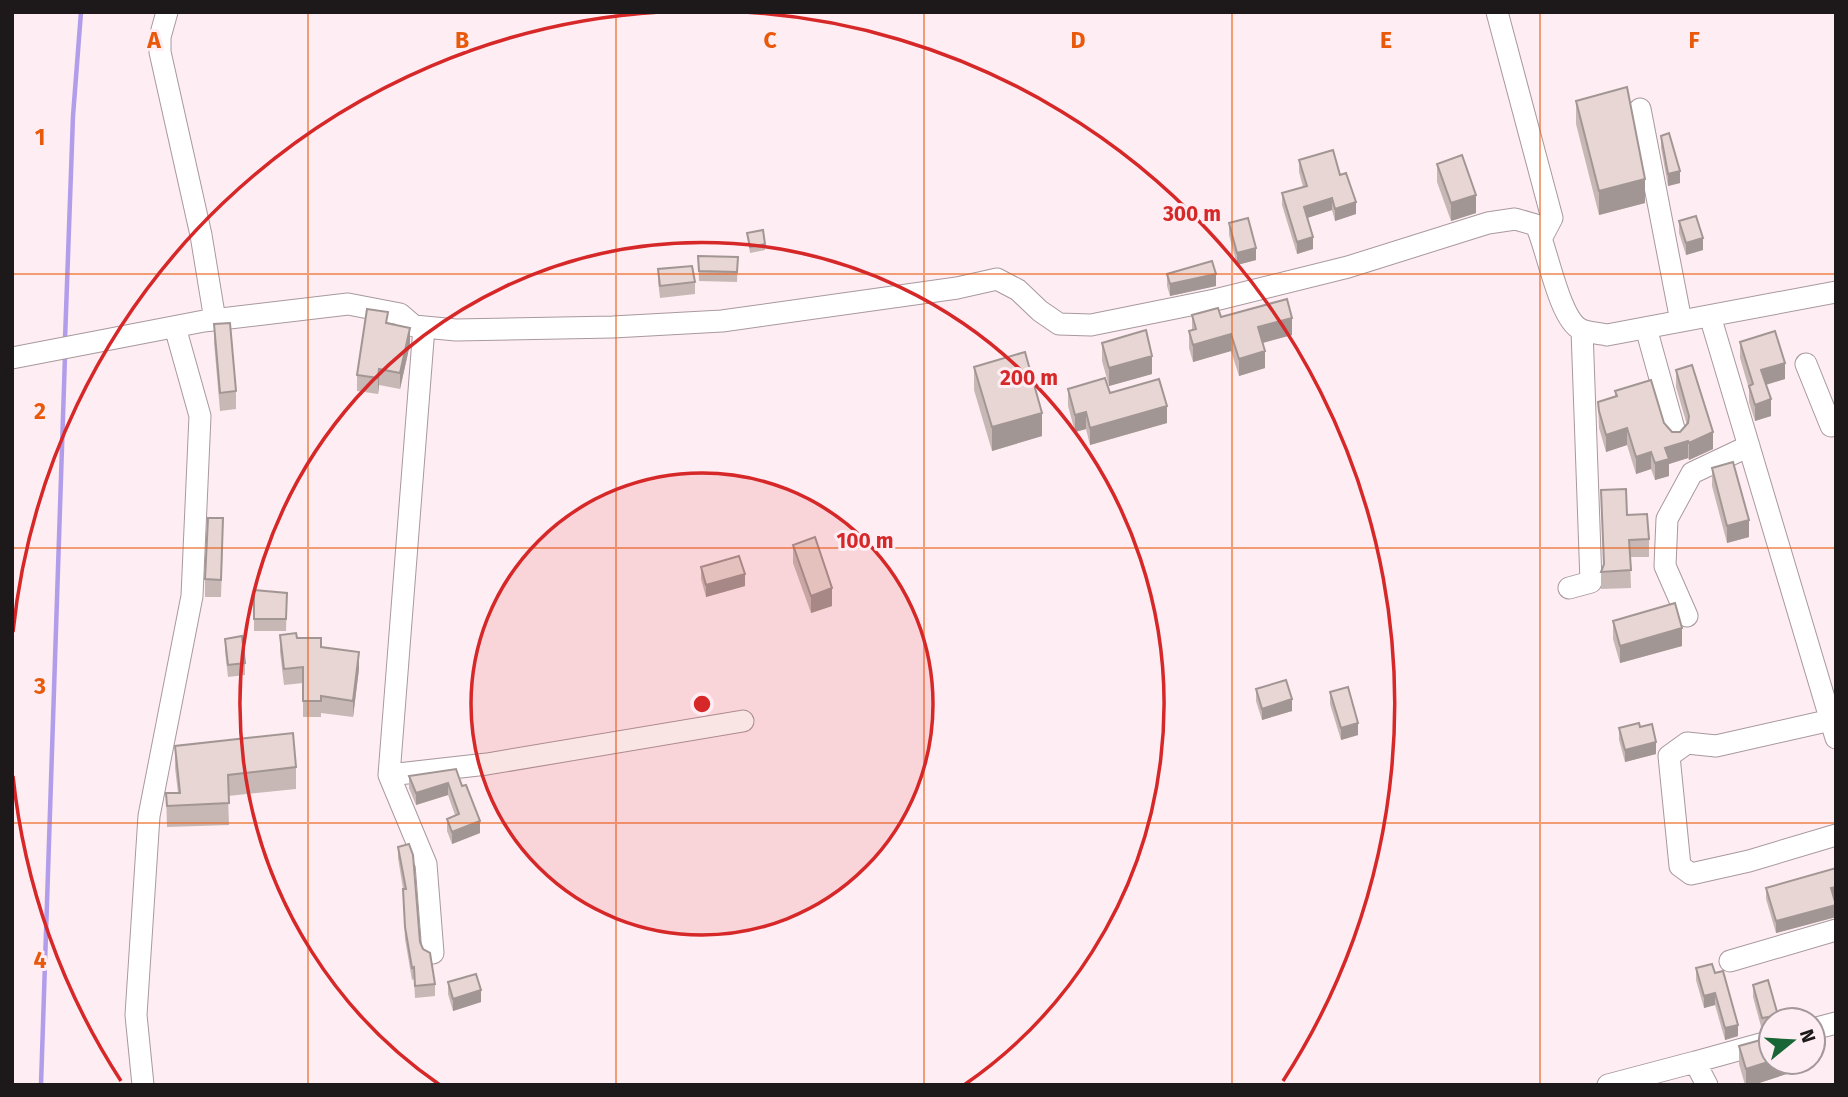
<svg xmlns="http://www.w3.org/2000/svg" width="1848" height="1097" font-family="'Fira Sans',sans-serif">
<style>
.lines{fill:none;stroke-linecap:round;stroke-linejoin:round}
.stream{stroke:#b29dea;stroke-width:4.5}
.minor-casing{stroke:#a8999d;stroke-width:23}
.minor{stroke:#fff;stroke-width:21}
.wall{fill:#c7b8b5}
.shaded-wall{fill:#a29694}
.building{fill:#e7d6d3;stroke:#a29694;stroke-width:2}
.grid{fill:none;stroke:#e8590c;stroke-width:2;stroke-opacity:0.55}
.ring{fill:none;stroke:#d62828;stroke-width:3.5}
.grid-label{font-size:23px;text-anchor:middle;font-weight:bold;fill:#e8590c;stroke:#feedf2;stroke-width:6;stroke-linejoin:round;paint-order:stroke}
.centre{fill:#d62828;stroke:#feedf2;stroke-width:3.5}
.ring-label{font-size:21px;text-anchor:middle;font-weight:bold;fill:#d62828;stroke:#feedf2;stroke-width:6;stroke-linejoin:round;paint-order:stroke}
</style>
<rect width="100%" height="100%" fill="#feedf2"/>
<g class="lines">
<path class="stream" d="M65 340 73 116 81 12
M41 1085 65 356"/>
<g class="minor-casing">
<path id="minor" d="M167 12 160 37V52L201 235 215 320
M1497 12 1552 218 1542 237
M1640 109 1681 321
M1710 316 1836 738
M424 327 389 775 426 864 433 953
M1646 328 1676 436
M12 358 204 321 348 304 400 314 414 326 456 330 613 327 722 321 957 288 997 279 1018 290 1040 311 1059 324 1091 325 1215 300 1348 267 1488 223 1515 219 1536 225C1547 248 1559 318 1580 329 1587 333 1599 333 1607 335L1836 292
M1806 364 1831 426 1836 425
M1569 588 1591 582 1582 330
M1687 616 1665 566 1667 519 1692 473 1749 446
M1831 720 1716 746 1687 743 1669 756 1680 866 1691 874 1749 861 1836 835
M389 775 487 764 743 721
M1730 961 1836 930
M1813 1029 1836 1023
M1695 1062 1771 1041
M143 1085 136 1015 149 816 192 596 200 416 175 327
M1608 1085 1695 1062 1707 1085"/>
</g>
<use href="#minor" class="minor"/>
</g>
<path class="wall" d="M1576 101 1645 203 1599 215 1576 124Z
M1661 136 1680 183 1668 186 1661 148Z
M1299 160 1340 175 1356 214 1335 221 1332 210 1307 218 1313 249 1297 254 1282 205V193L1303 187 1299 172Z
M1437 164 1476 213 1451 221 1437 182Z
M1679 221 1703 250 1686 255 1679 233Z
M1229 223 1256 260 1237 265 1229 235Z
M747 233 765 244V250L750 253Z
M698 256 738 257 737 282 699 281Z
M658 269 695 282V294L660 298 658 281Z
M1167 274 1216 286 1170 296 1167 286Z
M1192 315 1221 317 1292 335 1263 343 1265 368 1239 376 1231 351 1193 362 1189 348V331L1192 330Z
M388 323 410 344 400 389 379 385 378 394 357 391V375Z
M214 324 236 391V409L220 411 214 342Z
M1740 342 1785 379 1766 385 1771 416 1755 421 1749 402V389L1740 358Z
M1102 343 1152 374 1109 386 1102 361Z
M974 367 1042 436 992 451 974 390Z
M1676 370 1713 449 1689 460 1688 458 1669 464V476L1655 480 1651 469 1636 474 1627 445 1606 452 1599 428 1598 402 1615 397V391L1664 423 1672 432H1680L1687 425 1676 387Z
M1068 389 1110 393 1167 423 1090 445 1086 429 1075 432 1068 406Z
M1712 468 1749 537 1727 543 1712 486Z
M1601 490 1627 515 1649 539V557H1630L1631 588 1601 589V572L1604 565Z
M223 536 221 597H205V579Z
M793 545 832 606 811 613 793 563Z
M701 567 745 586 706 597 701 579Z
M254 590 287 593 286 631H254Z
M1613 621 1682 646 1620 663 1613 639Z
M280 635 297 638 321 647 359 669 353 717 321 713V717H303V683L284 685 280 652Z
M225 639 245 663V675L228 677 225 651Z
M1256 689 1292 711 1262 720 1256 701Z
M1330 692 1358 735 1341 740 1330 704Z
M1640 727 1656 754 1625 762 1619 740V728Z
M175 746 296 767V789L228 796 229 825 167 827 166 793H178L175 768Z
M409 776 462 786 480 833 452 844 447 831V819L455 815 448 795 416 805 409 788Z
M398 847 420 942 435 984V996L415 998 414 979 412 980 405 939 403 889 398 858Z
M1836 868V899H1834L1836 917 1776 933 1766 899V888Z
M1712 964 1738 1036 1725 1040 1715 1005 1704 1008 1696 980V968Z
M448 982 481 1002 453 1011 448 994Z
M1753 985 1779 1019 1771 1020V1029L1762 1030 1753 997Z
M1739 1046 1808 1062V1067L1753 1085H1745L1739 1064Z"/>
<path class="shaded-wall" d="M1680 171V183L1668 186V174Z
M1645 179V203L1599 215V191Z
M1476 195V213L1451 221V203Z
M1332 198V210L1304 219V207Z
M1356 202V214L1335 221V209Z
M1313 237V249L1297 254V242Z
M1703 238V250L1686 255V243Z
M1256 248V260L1237 265V253Z
M1216 274V286L1170 296V284Z
M1292 318V335L1258 344V327Z
M410 328V344L400 389V373Z
M1231 334V351L1193 362V345Z
M1265 351V368L1239 376V359Z
M1152 356V374L1109 386V368Z
M1785 363V379L1761 386V370Z
M379 369V385L378 394V378Z
M1771 399V416L1755 421V405Z
M1167 406V423L1090 445V428Z
M1086 412V429L1075 432V415Z
M1042 413V436L992 451V427Z
M1627 428V445L1606 452V435Z
M1713 432V449L1689 460V443Z
M1688 441V458L1669 464V476L1655 480V463L1665 448Z
M1651 452V469L1636 474V457Z
M1749 520V537L1727 543V526Z
M745 574V586L706 597V585Z
M832 588V606L811 613V596Z
M1682 628V646L1620 663V646Z
M359 652V669L353 717V701Z
M1292 699V711L1262 720V709Z
M1358 723V735L1341 740V728Z
M1656 742V754L1625 762V750Z
M448 783V795L416 805V793Z
M480 821V833L452 844V832Z
M1836 887V899L1831 900V888Z
M1836 905V917L1776 933V921Z
M481 990V1002L453 1011V999Z
M1715 993V1005L1704 1008V996Z
M1738 1025V1036L1725 1040V1028Z
M1817 1036V1053L1813 1055V1037Z
M1771 1061 1808 1062V1067L1753 1085H1746V1069Z"/>
<path class="building" d="M1627 87 1645 179 1599 191 1576 101Z
M1669 133 1680 171 1668 174 1661 136Z
M1333 150 1340 175 1346 173 1356 202 1335 209 1332 198 1304 207 1313 237 1297 242 1282 193 1307 186 1299 160Z
M1462 155 1476 195 1451 203 1437 164Z
M1696 216 1703 238 1686 243 1679 221Z
M1248 218 1256 248 1237 253 1229 223Z
M763 230 765 244 750 247 747 233Z
M698 256 738 257 737 272 699 271Z
M1212 261 1216 274 1170 284 1167 274Z
M692 266 695 282 660 286 658 269Z
M1287 299 1292 318 1258 327 1265 351 1239 359 1231 334 1193 345 1189 331 1196 329 1192 315 1218 308 1221 317Z
M367 309 388 312 386 323 410 328 400 373 379 369 378 378 357 375Z
M230 323 236 391 220 393 214 324Z
M1146 330 1152 356 1109 368 1102 343Z
M1775 331 1785 363 1761 370 1771 399 1755 405 1749 386 1753 384 1740 342Z
M1025 352 1042 413 992 427 974 367Z
M1692 365 1713 432 1689 443 1688 441 1665 448 1669 459 1655 463 1651 452 1636 457 1627 428 1606 435 1599 411 1598 402 1617 396 1615 391 1651 380 1664 423 1672 432H1680L1688 423 1689 416 1676 370Z
M1105 378 1110 393 1159 379 1167 406 1090 428 1086 412 1075 415 1068 389Z
M1733 462 1749 520 1727 526 1712 468Z
M1626 489 1627 515 1647 514 1649 539 1629 540 1631 570 1601 572 1604 564 1601 490Z
M208 518H223L221 580 205 579Z
M815 537 832 588 811 596 793 545Z
M739 556 745 574 706 585 701 567Z
M254 590 287 593 286 619H254Z
M1675 603 1682 628 1620 646 1613 621Z
M296 633 297 638H321V647L359 652 353 701 321 696V701H303V667L284 669 280 635Z
M242 636 245 663 228 665 225 639Z
M1286 680 1292 699 1262 709 1256 689Z
M1348 687 1358 723 1341 728 1330 692Z
M1639 723 1640 727 1652 724 1656 742 1625 750 1619 728Z
M293 733 296 767 228 775 229 803 167 806 166 793H180L175 746Z
M456 769 462 786 466 785 480 821 452 832 447 819 459 814 448 783 416 793 409 776Z
M409 844 413 855 420 942 423 949 430 953 435 984 415 986 414 967 412 968 405 927 403 889H406L398 847Z
M1836 868V887L1831 888 1836 905 1776 921 1766 888Z
M1712 964 1715 973 1723 971 1738 1025 1725 1028 1715 993 1704 996 1696 968Z
M476 974 481 990 453 999 448 982Z
M1768 980 1779 1019 1774 1016 1762 1018 1753 985Z
M1813 1024 1817 1036 1813 1037Z
M1771 1037V1061L1746 1069 1739 1046Z"/>
<path class="grid" d="M308 12V1085M616 12V1085M924 12V1085M1232 12V1085M1540 12V1085M12 274H1836M12 548H1836M12 823H1836"/>
<circle cx="702" cy="704" r="231" fill="#d62828" fill-opacity=".12"/>
<g class="ring">
<circle cx="702" cy="704" r="231"/>
<path d="M440 1085A462 462 0 1 1 964 1085"/>
<path d="M121 1081A693 693 0 0 1 13 776M13 632A693 693 0 0 1 660 12M744 12A693 693 0 0 1 1283 1081"/>
</g>
<g class="grid-label">
<text x="154" y="48">A</text>
<text x="462" y="48">B</text>
<text x="770" y="48">C</text>
<text x="1078" y="48">D</text>
<text x="1386" y="48">E</text>
<text x="1694" y="48">F</text>
<text x="40" y="145">1</text>
<text x="40" y="419">2</text>
<text x="40" y="694">3</text>
<text x="40" y="968">4</text>
</g>
<circle cx="702" cy="704" r="10" class="centre"/>
<g class="ring-label">
<text x="1192" y="221">300 m</text>
<text x="1029" y="385">200 m</text>
<text x="865" y="548">100 m</text>
</g>
<rect width="1848" height="1097" fill="none" stroke="#1d1819" stroke-width="28"/>
<g transform="translate(1792 1041) rotate(72)"><circle r="33" fill="#feedf2" stroke="#a4989b" stroke-width="2"/>
<path d="M0-5L12 26L0 18L-12 26Z" fill="#186635"/>
<text y="-10" font-size="19" font-weight="bold" text-anchor="middle" fill="#1d1819">N</text>
</g>
</svg>
